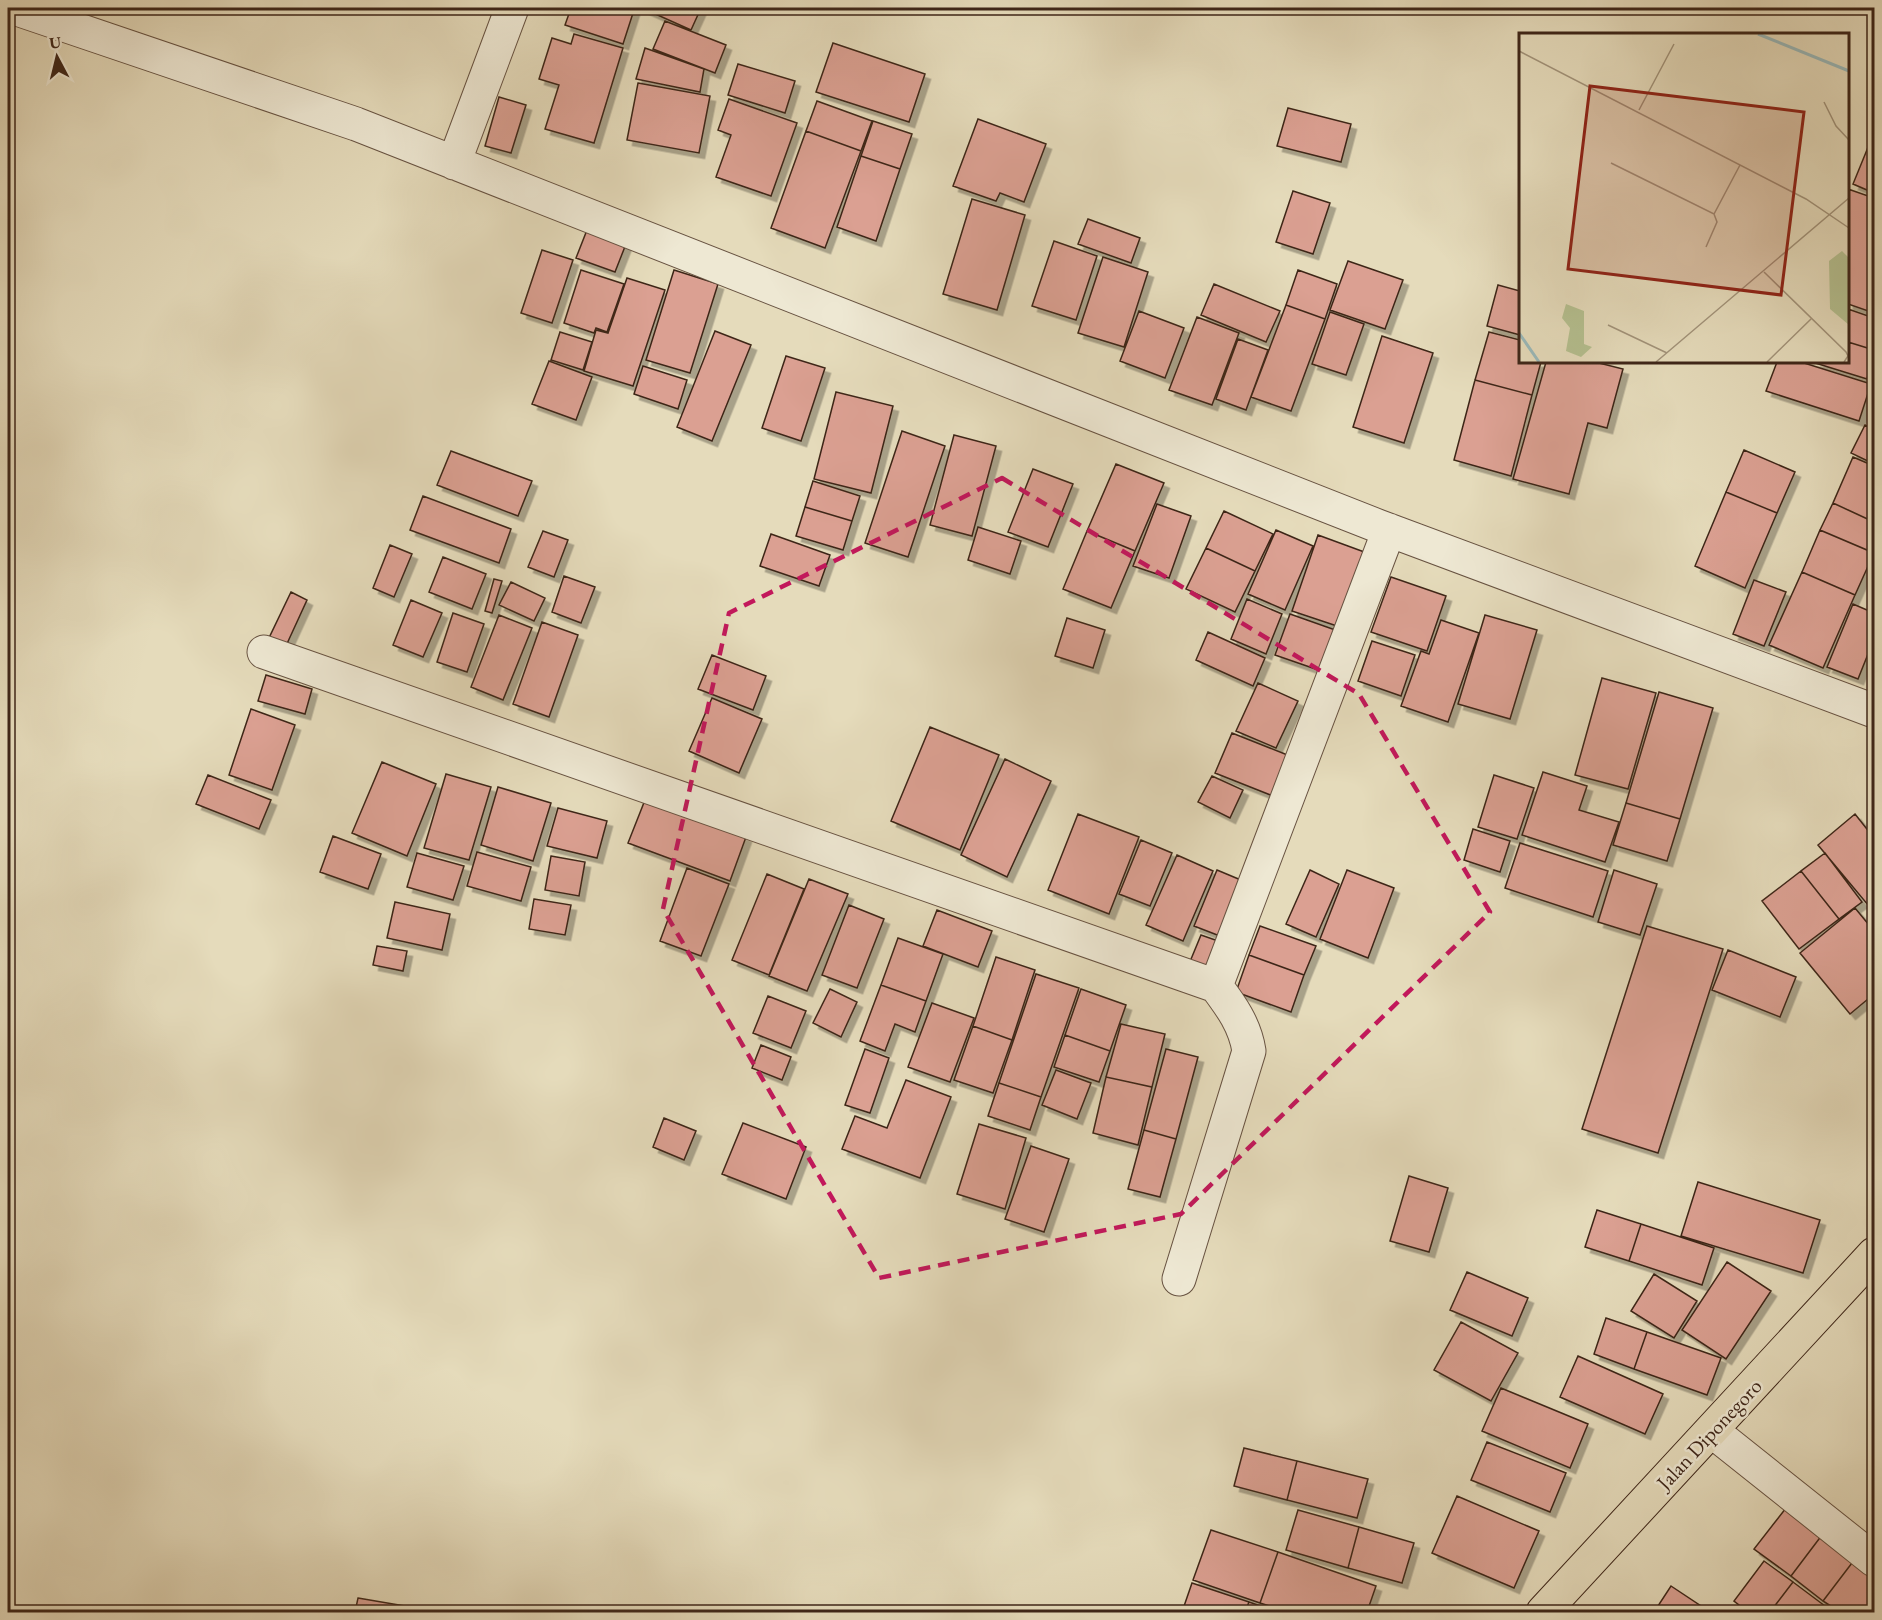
<svg xmlns="http://www.w3.org/2000/svg" width="1882" height="1620" font-family="'EB Garamond',serif">
<style>
.building{fill:#dba092;stroke:#3e2619;stroke-width:1.5;filter:url(#shadow)}
.lines{fill:none;stroke-linecap:round;stroke-linejoin:round}
.minor-casing{stroke:#685342;stroke-width:35}
.major-casing{stroke:#3e2619;stroke-width:35}
.minor{stroke:#eee8d3;stroke-width:33}
.major{stroke:#e5dbbb;stroke-width:33}
.marked{fill:none;stroke:#c2185b;stroke-width:4.5;stroke-dasharray:12 8;stroke-linejoin:round}
.labels{text-anchor:middle;dominant-baseline:central;stroke-width:5;stroke-linejoin:round;paint-order:stroke}
.street-label{font-size:21px;fill:#3e2619;stroke:#eee8d3}
.inset-river{fill:none;stroke:#9ab9ba;stroke-width:3}
.inset-road{fill:none;stroke:#a2937a;stroke-width:1.5}
.view{fill:#8f2418;fill-opacity:0.15;stroke:#8f2418;stroke-width:3}
.inset-edge{fill:none;stroke:#3e2619;stroke-width:3}
</style>
<defs>
<filter id="shadow"><feDropShadow dx="5.5" dy="5.5" stdDeviation="0" flood-color="#0004"/></filter>
</defs>
<rect width="100%" height="100%" fill="#e5dbbb"/>
<filter id="stains"><feTurbulence type="fractalNoise" baseFrequency=".00333" numOctaves="4"/><feColorMatrix values="0 0 0 0 .2 0 0 0 0 .09 0 0 0 0 .02 0 0 0 .5 -.17"/></filter>
<radialGradient id="worn" r=".72"><stop offset=".6" stop-color="#630" stop-opacity="0"/><stop offset="1" stop-color="#630" stop-opacity=".3"/></radialGradient>
<path class="building" d="M571 8H626L634 10 623 44 565 25Z
M642 8H701L691 30Z
M665 21 726 45 715 73 653 49Z
M574 34 623 48 594 143 545 129 559 85 539 79 552 38 571 44Z
M833 43 925 74 909 122 816 92Z
M645 48 704 69 700 92 636 79Z
M738 64 795 81 785 113 728 95Z
M638 83 710 96 699 153 627 140Z
M499 97 526 105 511 153 485 146Z
M729 99 797 123 771 196 716 177 731 135 718 130Z
M817 101 872 121 861 151 806 131Z
M1288 108 1351 124 1341 162 1277 146Z
M978 119 1046 144 1024 202 1000 193 996 201 953 186Z
M873 121 912 134 900 169 861 156Z
M806 131 861 151 825 248 771 228Z
M1871 140 1874 141V193L1853 184Z
M861 156 900 169 876 241 837 227Z
M1848 189 1874 198V313L1848 304Z
M1293 191 1330 203 1313 254 1276 242Z
M972 199 1025 215 997 310 943 294Z
M1088 219 1140 238 1131 263 1078 244Z
M587 230 626 244 615 272 576 258Z
M1054 241 1097 256 1076 320 1032 306Z
M542 250 573 260 552 323 521 313Z
M1103 257 1148 272 1124 347 1078 333Z
M1348 261 1403 280 1385 329 1330 310Z
M581 270 624 284 607 332 596 328 594 333 564 323Z
M674 270 718 284 690 373 646 360Z
M1298 270 1337 284 1325 319 1286 305Z
M627 278 665 290 633 386 584 371 596 330 608 333Z
M1214 284 1280 311 1266 342 1201 315Z
M1498 285 1520 291V335L1487 326Z
M1286 305 1325 319 1291 411 1251 397Z
M1848 309 1874 318V350L1848 342Z
M1139 311 1184 328 1165 378 1120 361Z
M1330 312 1364 324 1346 375 1312 364Z
M1197 317 1239 333 1212 405 1169 390Z
M715 331 751 345 712 441 677 427Z
M560 332 592 342 583 370 551 360Z
M1489 332 1520 340V362H1541L1532 395 1475 380Z
M1382 336 1433 353 1404 443 1353 427Z
M1238 339 1268 350 1246 410 1216 399Z
M1848 342 1874 350 1867 379 1812 362H1848Z
M786 356 825 368 801 441 762 428Z
M549 361 592 377 576 420 532 404Z
M1546 362H1595L1623 369 1607 428 1588 423 1569 494 1513 479Z
M1777 362H1801L1871 384 1859 421 1766 391Z
M643 366 687 380 678 409 634 394Z
M1475 380 1532 395 1511 476 1454 460Z
M836 392 893 406 871 493 814 479Z
M1865 425 1874 430V464L1851 453Z
M902 431 945 446 908 557 865 543Z
M954 435 996 446 972 536 930 525Z
M1744 450 1795 472 1777 513 1726 492Z
M451 451 532 481 518 516 437 485Z
M1853 457 1874 466V522L1833 503Z
M1116 464 1164 483 1135 551 1087 531Z
M1033 469 1073 484 1048 547 1008 532Z
M813 481 860 496 852 521 805 507Z
M1726 492 1777 513 1745 588 1695 566Z
M423 496 511 529 499 563 410 530Z
M1833 503 1874 522V553L1820 530Z
M1157 504 1191 516 1169 578 1133 566Z
M805 507 852 521 843 550 796 536Z
M1224 511 1273 534 1255 571 1206 548Z
M978 527 1021 541 1010 574 968 560Z
M1276 530 1313 546 1285 610 1248 594Z
M1820 530 1874 553 1855 595 1802 572Z
M543 531 568 540 554 577 528 567Z
M1087 531 1135 551 1111 608 1063 589Z
M771 534 830 555 819 586 760 566Z
M1318 535 1367 553 1340 627 1292 611Z
M390 545 412 554 394 597 373 588Z
M1206 548 1255 571 1235 612 1186 589Z
M443 557 486 574 472 609 429 592Z
M1802 572 1855 595 1823 668 1769 645Z
M564 576 595 587 581 623 552 612Z
M1391 577 1446 596 1427 651 1371 632Z
M494 579 502 581 492 613 485 611Z
M1754 580 1786 592 1764 646 1733 634Z
M511 582 545 598 534 621 499 605Z
M291 592 307 600 285 648 268 640Z
M1247 599 1282 614 1266 654 1231 639Z
M411 600 442 613 423 657 393 645Z
M1853 604 1874 613V639L1858 679 1827 667Z
M453 613 484 624 467 672 437 662Z
M1290 614 1341 632 1327 673 1275 655Z
M499 615 532 628 503 700 471 687Z
M1485 615 1537 630 1510 719 1458 704Z
M1067 618 1105 630 1093 668 1055 656Z
M1441 620 1479 633 1448 722 1401 706 1421 651 1429 654Z
M542 622 578 635 549 717 513 704Z
M1208 632 1265 658 1253 686 1196 660Z
M1372 641 1415 655 1401 696 1358 681Z
M712 655 766 676 753 710 698 689Z
M266 675 312 689 305 714 258 701Z
M1602 678 1656 693 1628 789 1575 775Z
M1258 683 1298 701 1276 748 1236 731Z
M1659 692 1713 708 1680 819 1626 803Z
M712 698 762 719 739 773 689 751Z
M251 709 295 725 272 790 229 775Z
M930 727 999 755 960 850 891 821Z
M1232 733 1290 756 1273 796 1215 773Z
M1005 759 1051 781 1007 877 961 855Z
M382 762 436 784 407 856 352 833Z
M1543 772 1587 786 1579 810 1619 822 1605 862 1522 835Z
M446 774 491 787 469 860 424 848Z
M208 775 271 800 259 829 196 804Z
M1494 775 1534 788 1517 839 1478 827Z
M1212 776 1243 790 1230 818 1198 802Z
M498 787 551 803 533 861 481 845Z
M645 800 746 837 730 881 628 843Z
M1626 803 1680 819 1667 861 1613 845Z
M558 808 607 821 597 858 547 846Z
M1078 814 1139 837 1109 914 1048 890Z
M1855 814 1874 838V899L1868 905 1818 845Z
M1473 829 1510 841 1500 872 1464 860Z
M333 836 381 854 368 889 320 872Z
M1141 840 1172 853 1150 906 1119 894Z
M1520 843 1608 871 1593 917 1505 888Z
M477 852 531 867 521 901 467 886Z
M417 853 464 866 453 900 407 887Z
M1825 853 1862 902 1839 919 1801 871Z
M1177 855 1213 871 1183 941 1146 925Z
M551 856 585 862 579 896 545 890Z
M687 868 729 884 701 956 660 941Z
M1217 870 1248 883 1225 938 1194 926Z
M1310 870 1339 884 1316 937 1286 924Z
M1347 870 1394 888 1368 958 1320 939Z
M1614 870 1657 884 1640 935 1598 922Z
M1801 871 1839 919 1799 949 1762 901Z
M767 874 804 889 769 975 732 960Z
M809 879 848 894 807 991 769 976Z
M534 899 571 905 565 935 529 929Z
M395 902 450 914 442 950 387 938Z
M849 905 884 919 857 988 822 975Z
M1855 908 1874 931V994L1850 1014 1800 953Z
M937 910 992 931 978 967 923 946Z
M1260 926 1316 946 1304 975 1249 955Z
M1647 926 1723 949 1658 1153 1582 1129Z
M1201 935 1221 942 1210 972 1189 964Z
M898 938 943 954 926 1001 881 985Z
M377 946 407 951 403 971 373 965Z
M1728 950 1796 977 1780 1017 1712 990Z
M1249 955 1304 975 1291 1012 1236 992Z
M996 957 1035 970 1012 1040 973 1026Z
M1036 974 1079 988 1041 1097 999 1083Z
M881 985 926 1001 915 1032 895 1024 885 1051 860 1041Z
M830 989 857 1002 841 1037 813 1023Z
M1081 989 1126 1005 1110 1051 1065 1035Z
M768 996 806 1011 791 1048 753 1033Z
M932 1003 974 1018 950 1082 908 1067Z
M1121 1024 1165 1034 1152 1087 1106 1077Z
M973 1026 1012 1040 993 1093 954 1080Z
M1065 1035 1110 1051 1099 1082 1054 1067Z
M761 1045 791 1057 782 1080 752 1068Z
M865 1049 889 1058 870 1113 845 1105Z
M1166 1049 1198 1057 1176 1139 1144 1130Z
M1056 1070 1091 1083 1077 1119 1042 1105Z
M1106 1077 1152 1087 1138 1145 1093 1133Z
M906 1080 951 1097 920 1178 842 1149 855 1116 887 1128Z
M999 1083 1041 1097 1030 1130 988 1116Z
M664 1118 696 1131 684 1160 653 1147Z
M743 1123 806 1147 786 1199 722 1174Z
M979 1124 1026 1138 1005 1209 957 1194Z
M1144 1130 1176 1139 1160 1197 1128 1189Z
M1031 1146 1069 1159 1044 1232 1005 1219Z
M1409 1176 1448 1188 1429 1252 1390 1241Z
M1698 1182 1820 1220 1803 1273 1681 1236Z
M1597 1210 1641 1224 1629 1261 1585 1247Z
M1641 1224 1714 1248 1702 1285 1629 1261Z
M1727 1262 1771 1291 1726 1359 1682 1330Z
M1467 1272 1528 1298 1512 1336 1450 1310Z
M1654 1274 1697 1301 1674 1338 1631 1311Z
M1606 1318 1647 1332 1634 1369 1594 1354Z
M1461 1322 1518 1353 1491 1401 1434 1370Z
M1647 1332 1721 1358 1707 1395 1634 1369Z
M1578 1356 1663 1394 1645 1434 1560 1397Z
M1501 1388 1588 1424 1570 1468 1482 1431Z
M1487 1442 1566 1473 1550 1512 1471 1480Z
M1244 1448 1297 1461 1287 1500 1234 1486Z
M1297 1461 1368 1479 1357 1518 1287 1500Z
M1457 1496 1539 1531 1514 1588 1432 1553Z
M1786 1508 1822 1535 1791 1576 1754 1549Z
M1298 1510 1359 1527 1348 1568 1286 1550Z
M1359 1527 1414 1543 1402 1583 1348 1568Z
M1211 1530 1278 1552 1260 1603 1193 1580Z
M1822 1535 1855 1559 1823 1601 1791 1576Z
M1278 1552 1376 1586 1367 1612H1289L1260 1603Z
M1855 1559 1874 1574V1599L1864 1612H1840L1823 1601Z
M1764 1561 1793 1582 1770 1612H1748L1734 1601Z
M1793 1582 1833 1612H1770Z
M1192 1583 1249 1602 1245 1612H1182Z
M1671 1586 1701 1606 1697 1612H1662L1656 1609Z
M358 1598 440 1612H355Z
M1249 1602 1278 1612H1245Z
M1701 1606 1711 1612H1697Z"/>
<g class="lines">
<g class="minor-casing">
<path id="minor" d="M14 8 356 124 1378 526 1874 711
M454 163 512 8
M264 652 1216 986 1389 530
M1179 1279 1249 1051C1245 1025 1231 1006 1216 986
M1712 1431 1874 1560"/>
</g>
<g class="major-casing">
<path id="major" d="M1543 1612 1874 1254"/>
</g>
<use href="#minor" class="minor"/>
<use href="#major" class="major"/>
</g>
<path class="marked" d="M1002 478 1359 694 1490 912 1181 1214 879 1278 663 909 729 613Z"/>
<g class="labels">
<g class="street-label">
<text transform="translate(1709 1434) rotate(-47)">Jalan Diponegoro</text>
</g>
</g>
<g transform="translate(1519 33)">
<rect width="330" height="330" fill="#e5dbbb"/>
<path d="M323 218 330 225V292L311 276 310 228ZM47 271 65 278V311L73 314 62 324 47 318 51 295 43 285Z" fill="#b5c090"/>
<path class="inset-river" d="M239 1 330 38M0 300 20 329"/>
<path class="inset-road" d="M0 18 287 166 330 195M305 69 317 93 330 107M120 77 155 11M92 130 195 181 221 132M187 214 198 189 195 181M245 239 327 319 329 323 325 329M89 292 148 320M137 329 330 165M248 329 292 286"/>
<path class="view" d="M71 53 285 79 262 262 49 236Z"/>
<rect width="330" height="330" class="inset-edge"/>
</g>
<rect width="1882" height="1620" fill="none" stroke="#e5dbbb" stroke-width="30"/>
<rect x="9" y="9" width="1864" height="1602" fill="none" stroke="#3e2619" stroke-width="3"/>
<rect x="15" y="15" width="1852" height="1590" fill="none" stroke="#3e2619" stroke-width="1.5"/>
<g transform="translate(57 57) rotate(353)" stroke="#eee8d3" stroke-width="4.5" paint-order="stroke">
<path d="M0-4.5L10 22L0 15L-10 22Z" fill="#3e2619"/>
<text y="-9" font-size="16" font-weight="bold" text-anchor="middle" fill="#3e2619">U</text>
</g>
<rect width="100%" height="100%" filter="url(#stains)"/>
<rect width="100%" height="100%" fill="url(#worn)"/>
</svg>
